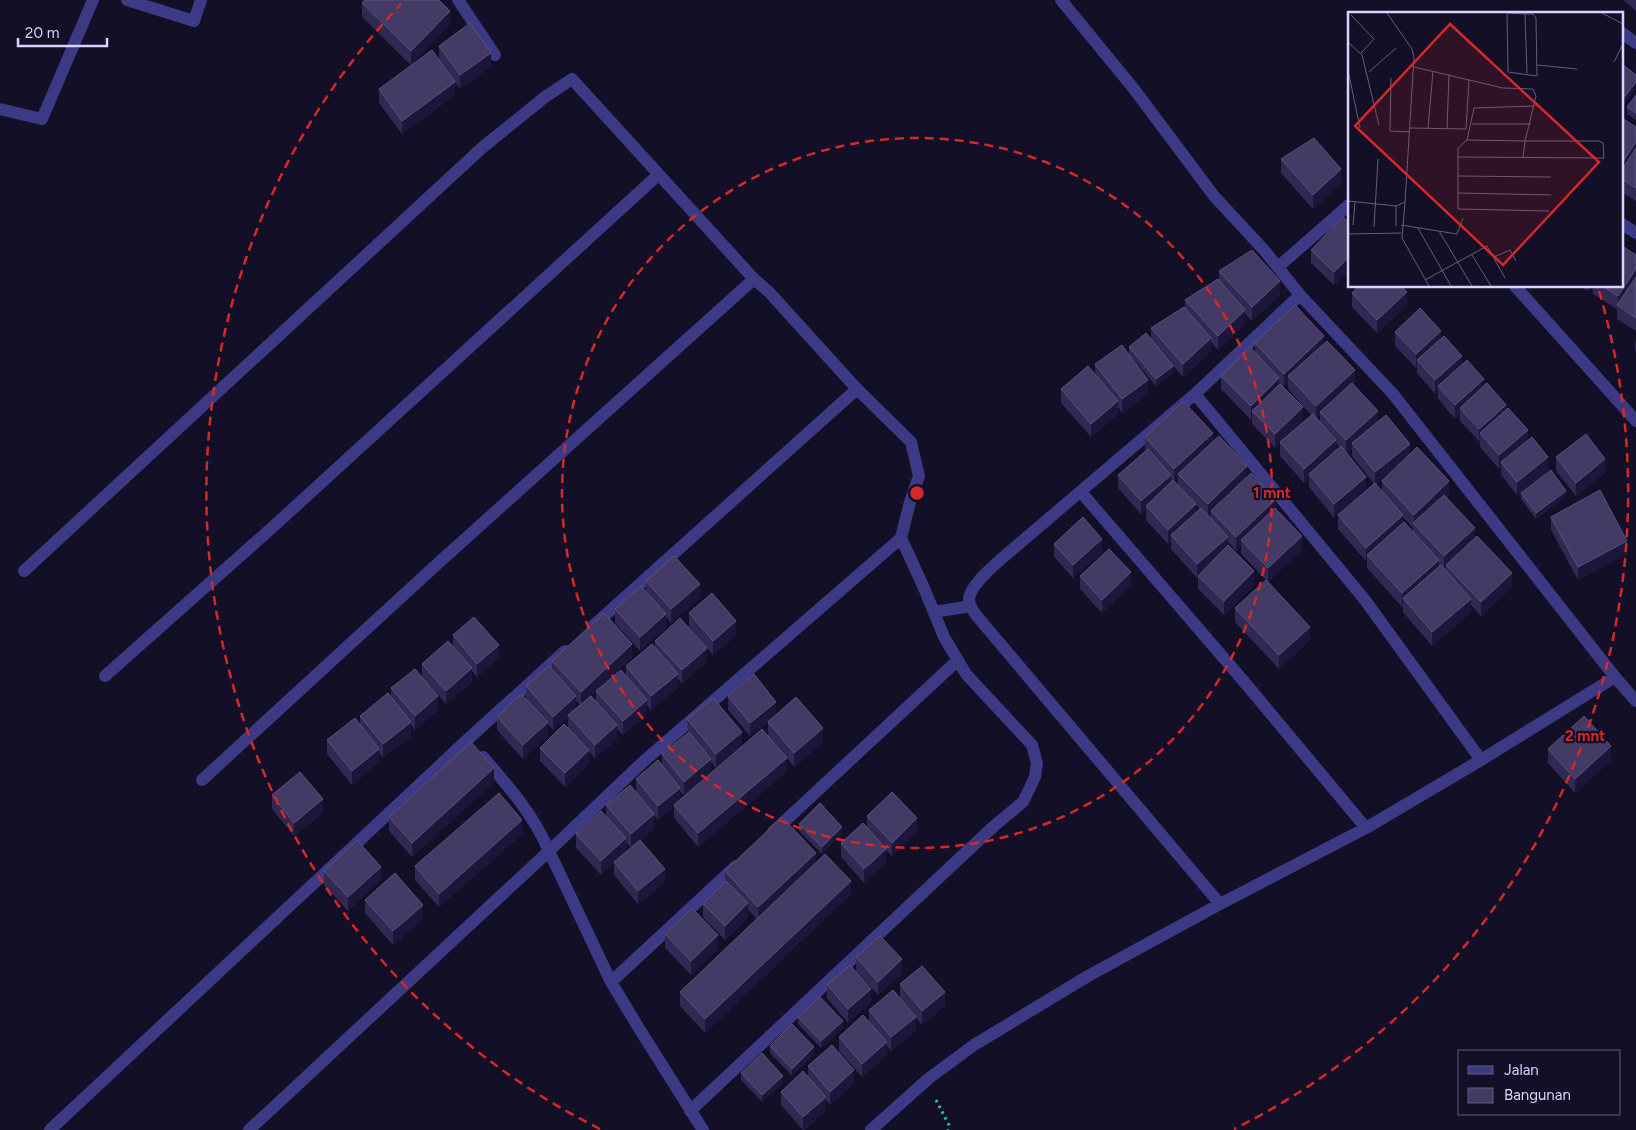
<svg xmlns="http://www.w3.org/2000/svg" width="1636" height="1130" font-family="Figtree,sans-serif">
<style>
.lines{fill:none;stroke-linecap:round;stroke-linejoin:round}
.path{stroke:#2fb8b0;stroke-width:3;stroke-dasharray:2.5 4;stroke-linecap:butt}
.minor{stroke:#3d3a85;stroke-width:12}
.wall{fill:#312854;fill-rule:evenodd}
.shaded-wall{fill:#1d163a}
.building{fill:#433a66;stroke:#5a527e}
.ring{fill:none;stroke:#d62828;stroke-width:2.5;stroke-dasharray:9 6}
.inset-road{fill:none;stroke:#625e7d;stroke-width:1}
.view{fill:#d62828;fill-opacity:0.15;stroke:#d62828;stroke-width:2.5}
.inset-edge{fill:none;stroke:#d9d4ff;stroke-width:2.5}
.centre{fill:#d62828;stroke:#130f26;stroke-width:2.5}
.ring-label{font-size:15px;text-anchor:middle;font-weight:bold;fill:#d62828;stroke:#130f26;stroke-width:4.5;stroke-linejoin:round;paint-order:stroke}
</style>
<rect width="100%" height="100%" fill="#130f26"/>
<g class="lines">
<path class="path" d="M936 1100 949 1125 948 1130"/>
<path class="minor" d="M127 0 194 21 201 0
M458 0 495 55
M1061 0 1134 89 1214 196 1264 250 1300 295 1393 394 1615 677 1636 701
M1622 33 1636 43
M0 109 42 119 93 0
M1622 224 1636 233
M1278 267 1350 204
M1515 286 1636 421
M1195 394 1365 600 1481 760
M1081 492 1246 684 1366 828
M24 571 483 147 545 97 572 79 754 279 769 292 857 389 911 442 919 476 910 502 901 538 924 588 944 637 966 674 1032 745 1037 763 1035 777 1023 802 994 826 690 1111
M934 612 971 606
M593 626 857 389
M105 676 275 525 658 175
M483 757C510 788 533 814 549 851L644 761 901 538
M202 780 435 566 754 279
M773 832 958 660
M1220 904 976 615C973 610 969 606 969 600 969 587 990 569 1000 560L1195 394 1300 295
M611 982 736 866
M50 1130 467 740 565 651
M249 1130 549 851 611 982 640 1030 703 1130
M871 1130 928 1079 974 1045 1088 976 1220 904 1366 828 1481 760 1615 677"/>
</g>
<path class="wall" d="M1623 0H1636V11Z
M362 3 450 24 411 65 362 17Z
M439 46 491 66 460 89 455 82V95L402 134 379 103V89L439 60Z
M1636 95V120L1627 114V107Z
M1622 118 1636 127V201L1622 193Z
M1281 159 1341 183 1313 209 1281 173Z
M1350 223V269L1334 285 1311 263V250Z
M1636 255V331L1617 319V309L1593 294V286H1622Z
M1219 271 1280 295 1252 321 1245 314V324L1218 350 1211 342V351L1183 377 1173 366V373L1156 386 1129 354V347L1151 338V328L1185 309V300L1219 280Z
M1580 286H1591L1588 291Z
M1352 293 1407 305 1377 333 1352 307Z
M1395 332 1441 338 1462 364 1506 410 1548 471 1521 492 1566 497 1536 519 1521 499V493L1517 495 1501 475V467L1499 469 1480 447V442L1460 421V415L1455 419 1438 399V392L1435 394 1417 373V367L1416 368 1395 346Z
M1636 341V351L1635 350V343Z
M1255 343H1324L1355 384 1354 385 1378 422 1449 495 1447 497 1475 539 1512 587 1481 616 1471 605V612L1432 646 1403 612V606L1402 607 1367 568V560L1366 561 1338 529V515L1345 509 1334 518 1309 487V478L1304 483 1280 456V443L1275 448 1252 424V418L1251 420 1221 389V376L1255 353ZM1279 383 1284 387 1288 383V389L1311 415 1288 435 1303 421 1279 385ZM1320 415V422L1317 418ZM1336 443 1340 447 1336 450ZM1352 448V456L1374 484 1366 490 1347 453ZM1385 478 1382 481V491L1376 485ZM1403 517 1413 528V532L1403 523Z
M1095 364 1148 394 1122 413 1118 407V414L1091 437 1061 403V389L1095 374Z
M1145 437 1213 441 1247 477 1276 508 1302 549 1268 582 1310 640 1279 669 1235 622V608L1266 580 1241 554V546L1236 551 1228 542V545L1254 585 1224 615 1198 589V577L1197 578 1171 549V541L1168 544 1146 520V510L1141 514 1118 488V475L1145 451ZM1178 479V486L1175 482ZM1196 505 1200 509 1196 513Z
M1556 457 1605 473 1576 496 1556 471Z
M1551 517 1627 554 1578 580 1551 530Z
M1054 544 1102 552 1073 578 1054 557Z
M1080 576 1131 586 1102 613 1080 589Z
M646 581 700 598 671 623 666 617V628L640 651 615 623V609L646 591Z
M689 613 736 635 713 655 707 648V661L682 684 678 679V688L651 710 647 705V714L623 735 617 729V739L595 758 589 752V763L565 787 540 761V748L568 729V717L553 730 548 724V736L523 759 497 730V717L526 699V686L552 669V661L632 658 591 696 596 702V691L626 676V666L655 647V641L706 647 689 627ZM576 701 580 705 576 708Z
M453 635 499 658 477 677 472 671V682L446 704 429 685 438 710 415 730 411 725V736L383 758 379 753V762L352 785 327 754V740L360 725V716L391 698V688L422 677V664L453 646Z
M728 696 776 714 823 742 794 767 787 758V771L698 847 674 818V807L658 820 654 815V828L631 848 626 842V852L665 882 638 904 614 875V863L601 875 576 848V834L606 816V805L636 792V779L662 766V754L688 733 687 719 742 732 716 768 711 762V772L768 735V722L750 736 728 710ZM697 785 680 799V791L684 795Z
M1548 749 1611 760 1575 793 1548 763Z
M494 782 412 857 389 831V817Z
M272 795 323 813 294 836 272 809Z
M867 816 917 832 892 856 883 847 886 863 864 883 841 857V843L867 829Z
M799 824 842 834 822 854 799 831Z
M522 834 439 907 415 880V866Z
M816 863 851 894 705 1033 680 1006V992L757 919 748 910V917L725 940 703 917V904L725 882V871Z
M324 871 381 880 348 911 324 885Z
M365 900 423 919 393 945 365 913Z
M665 934 718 948 691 975 665 948Z
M856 957 902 973 878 995 856 971Z
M900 984 945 1006 922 1025 900 998Z
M827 985 871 1003 848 1023 827 998Z
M869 1010 916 1030 891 1051 887 1046V1055L862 1077 839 1051V1037L869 1021Z
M798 1017 843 1028 821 1048 798 1024Z
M770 1046 814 1054 792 1076 770 1053Z
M808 1066 854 1083 830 1105 826 1100V1110L804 1130H803L781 1105V1092L808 1077Z
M741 1073 783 1083 762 1102 741 1080Z"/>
<path class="shaded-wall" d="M450 11V24L411 65V51Z
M491 53V66L460 89V75Z
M455 82V95L402 134V121Z
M1636 82V89L1622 107V100Z
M1636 142V155L1622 176V163Z
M1341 169V183L1313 209V195Z
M1350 256V269L1334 285V272Z
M1636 269V283L1618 306V296Z
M1280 281V295L1252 321V307Z
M1407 292V305L1377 333V320Z
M1245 310V324L1218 350V336Z
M1441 331V344L1417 360V367L1416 368V354Z
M1324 336V350L1288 376V383L1284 387V374Z
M1211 338V351L1183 377V364Z
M1462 356V370L1438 386V392L1435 394V380Z
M1173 366V373L1156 386V379Z
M1355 370V384L1322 414 1320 412V415L1316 420V406Z
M1279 378V391L1252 411V418L1251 420V406Z
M1484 379V393L1460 408V415L1455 419V405Z
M1148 380V394L1122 413V399Z
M1118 401V414L1091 437V424Z
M1506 405V418L1480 433 1479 442V429Z
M1303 407V421L1275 448V434Z
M1378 411V424L1352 443V448L1346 454V440Z
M1528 430V444L1501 462V467L1499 469V455Z
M1213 433V446L1178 474V479L1174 483V469Z
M1336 440V454L1309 474V478L1304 483V469Z
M1410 444V457L1375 486V472Z
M1548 457V471L1517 495V482Z
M1605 459V473L1576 496V483Z
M1247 466V479L1211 511V515L1208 518V504Z
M1171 475V488L1146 506V510L1141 514V501Z
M1366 477V491L1334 518V504Z
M1449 481V495L1416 526 1414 523V515Z
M1566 491V497L1536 519V513Z
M1276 499V513L1241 540V546L1236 551V537Z
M1196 504V518L1171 535V541L1168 544V530Z
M1403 515V529L1367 555V560L1366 561V548Z
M1475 528V541L1446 565V567L1444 570V556Z
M1302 536V549L1268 582V568Z
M1228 537V551L1198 576 1197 578V564Z
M1102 539V552L1073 578V565Z
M1627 541V554L1578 580V567Z
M1439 560V574L1403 598V606L1402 607V593Z
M1254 571V585L1224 615V601Z
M1131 572V586L1102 613V600Z
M1512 573V587L1481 616V602Z
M700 584V598L671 623V609Z
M1471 599V612L1432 646V632Z
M666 614V628L640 651V637Z
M736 621V635L713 655V641Z
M1310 627V640L1279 669V655Z
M632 644V658L581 705V692Z
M499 645V658L477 677V664Z
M707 648V661L682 684V670Z
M472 668V682L446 704V691Z
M678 674V688L651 710V696Z
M438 696V710L415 730V716Z
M576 696V709L553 730V717Z
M647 700V714L623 735V721Z
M776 702V715L750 736V723Z
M411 722V736L383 758V744Z
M548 722V736L523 759V745Z
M617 725V739L595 758V745Z
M823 728V742L794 767V753Z
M742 732V746L716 768V754Z
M1611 746V760L1575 793V779Z
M379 749V762L352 785V771Z
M589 750V763L565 787V773Z
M787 758V771L698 847V833Z
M711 759V773L684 795V782Z
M494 768V782L412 857V843Z
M680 788V801L674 805V807L658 820V806Z
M323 799V813L294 836V823Z
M654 814V828L631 848V834Z
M917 818V832L892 856V843Z
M522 820V834L439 907V894Z
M842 827V834L822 854V847Z
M626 838V852L601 875V861Z
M886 849V863L864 883V869Z
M816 853V867L758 920V907Z
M381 867V880L348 911V897Z
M665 869V882L638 904V891Z
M851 881V894L705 1033V1019Z
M748 903V917L725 940V926Z
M423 905V919L393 945V931Z
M718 935V948L691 975V961Z
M902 959V973L878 995V982Z
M871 989V1003L848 1023V1009Z
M945 992V1006L922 1025V1011Z
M916 1017V1030L891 1051V1037Z
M843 1021V1028L821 1048V1041Z
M887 1042V1055L862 1077V1064Z
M814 1047V1054L792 1076V1069Z
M854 1070V1083L830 1105V1092Z
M783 1076V1083L762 1102V1095Z
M826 1097V1110L803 1130V1117Z"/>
<path class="building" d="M365 0H439L450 11 411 51 362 3Z
M470 23 491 53 460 75 439 46Z
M432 50 455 82 402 121 379 89Z
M1622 64 1636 75V82L1622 100Z
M1636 95V113L1627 107Z
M1622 118 1636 127V142L1622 163Z
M1314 138 1341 169 1313 195 1281 159Z
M1636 148V188L1622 179V170Z
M1343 217 1350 223V256L1334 272 1311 250Z
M1622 246 1636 255V269L1618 296 1602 286H1622Z
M1252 250 1280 281 1252 307 1219 271Z
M1636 277V318L1617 305Z
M1218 279 1245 310 1218 336 1185 300Z
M1359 286H1401L1407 292 1377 320 1352 293Z
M1295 305 1324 336 1284 374 1255 343Z
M1184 307 1211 338 1183 364 1151 328Z
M1420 308 1441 331 1416 354 1395 332Z
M1146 333 1173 366 1156 379 1129 347Z
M1444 336 1462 356 1435 380 1417 360Z
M1327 341 1355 370 1316 406 1288 376Z
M1122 345 1148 380 1122 399 1095 364Z
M1250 347 1279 378 1251 406 1221 376Z
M1467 360 1484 379 1455 405 1438 386Z
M1088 366 1118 401 1091 424 1061 389Z
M1352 383 1378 411 1346 440 1320 412Z
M1487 383 1506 405 1479 429 1460 408Z
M1280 384 1303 407 1275 434 1252 411Z
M1183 401 1213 433 1174 469 1145 437Z
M1508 408 1528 430 1499 455 1480 433Z
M1313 414 1336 440 1304 469 1280 442Z
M1386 415 1410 444 1375 472 1352 443Z
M1586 434 1605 459 1576 483 1556 457Z
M1219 436 1247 466 1208 504 1178 474Z
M1532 437 1548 457 1517 482 1501 462Z
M1341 446 1366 477 1334 504 1309 474Z
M1417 447 1449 481 1414 515 1382 481Z
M1148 449 1171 475 1141 501 1118 475Z
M1551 470 1566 491 1536 513 1521 493Z
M1251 473 1276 499 1236 537 1211 511Z
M1173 480 1196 504 1168 530 1146 506Z
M1375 483 1403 515 1366 548 1338 515Z
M1600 490 1627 541 1578 567 1551 517Z
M1444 495 1475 528 1444 556 1413 523Z
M1201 508 1228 537 1197 564 1171 535Z
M1275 508 1302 536 1268 568 1241 540Z
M1083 517 1102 539 1073 565 1054 544Z
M1404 522 1439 560 1402 593 1367 555Z
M1477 536 1512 573 1481 602 1446 565Z
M1228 545 1254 571 1224 601 1198 576Z
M1109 549 1131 572 1102 600 1080 576Z
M674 556 700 584 671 609 646 581Z
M1441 565 1471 599 1432 632 1403 598Z
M1266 580 1310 627 1279 655 1235 608Z
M641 586 666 614 640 637 615 609Z
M712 593 736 621 713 641 689 613Z
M604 613 632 644 581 692 552 661Z
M474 617 499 645 477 664 453 635Z
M680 618 707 648 682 670 655 641Z
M448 641 472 668 446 691 422 664Z
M652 644 678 674 651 696 626 666Z
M549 666 576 696 553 717 526 686Z
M415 669 438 696 415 716 391 688Z
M621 670 647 700 623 721 596 691Z
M754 674 776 702 750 723 728 696Z
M388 693 411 722 383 744 360 716Z
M521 694 548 722 523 745 497 717Z
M591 696 617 725 595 745 568 715Z
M796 697 823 728 794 753 768 722Z
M713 698 742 732 716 754 687 719Z
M1584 716 1611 746 1575 779 1548 749Z
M355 718 379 749 352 771 327 740Z
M564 724 589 750 565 773 540 748Z
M762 729 787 758 698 833 674 805Z
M689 732 711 759 684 782 662 754Z
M471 742 494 768 412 843 389 817Z
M658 760 680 788 658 806 636 779Z
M300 772 323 799 294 823 272 795Z
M630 785 654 814 631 834 606 805Z
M892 792 917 818 892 843 867 816Z
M499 793 522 820 439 894 415 866Z
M820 803 842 827 822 847 799 824Z
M601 811 626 838 601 861 576 834Z
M782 817 816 853 758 907 725 871Z
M863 823 886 849 864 869 841 843Z
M357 840 381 867 348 897 324 871Z
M640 840 665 869 638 891 614 862Z
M825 854 851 881 705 1019 680 992Z
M395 873 423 905 393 931 365 900Z
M726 881 748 903 725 926 703 904Z
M692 908 718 935 691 961 665 934Z
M880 936 902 959 878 982 856 957Z
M850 965 871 989 848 1009 827 985Z
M922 966 945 992 922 1011 900 984Z
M893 990 916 1017 891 1037 869 1010Z
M820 997 843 1021 821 1041 798 1017Z
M863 1015 887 1042 862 1064 839 1037Z
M792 1024 814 1047 792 1069 770 1046Z
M832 1045 854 1070 830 1092 808 1066Z
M762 1053 783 1076 762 1095 741 1073Z
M803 1071 826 1097 803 1117 781 1092Z"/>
<g class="ring">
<circle cx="917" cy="493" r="355"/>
<path d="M600 1129A711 711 0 0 1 401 4M1599 291A711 711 0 0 1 1234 1129"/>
</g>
<g transform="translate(1348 12)">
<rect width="275" height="275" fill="#130f26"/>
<path class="inset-road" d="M159 1 177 2 179 61M254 1 275 12M159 2 160 60 189 64 188 6 185 2H177M3 3 26 27 13 41M0 30 14 43 31 113M266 50 275 32M189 53 229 57M66 55 155 76 185 77 188 84 177 129H251L255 131 256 146 110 145M0 58 12 116M21 60 48 36M43 66 42 119 62 120M187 94 126 96 119 128 110 136V197L201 199M124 112H183M62 116 118 117 121 68M80 116 85 59M99 117 101 62M119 128 177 129 175 146M110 164 203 165M110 181 203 183M0 189 48 194 57 190 66 45 64 37 39 1M57 190 54 226 81 274M5 213 7 190M53 213 109 222 115 206M48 214V194M26 215 30 147M70 216 103 274M91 219 124 274M0 222 53 221M124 243 143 274M146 245 162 238 168 249M77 268 139 234 157 266"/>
<path class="view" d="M102 12 251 150 155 253 7 114Z"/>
<rect width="275" height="275" class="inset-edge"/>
</g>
<circle cx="917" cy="493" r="8" class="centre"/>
<g class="ring-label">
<text x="1272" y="498">1 mnt</text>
<text x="1585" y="741">2 mnt</text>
</g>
<rect x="1458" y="1050" width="162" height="65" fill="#130f26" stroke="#625e7d"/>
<rect x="1468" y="1066" width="25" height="8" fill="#3d3a85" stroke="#625e7d"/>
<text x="1504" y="1075" font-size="15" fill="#d9d4ff">Jalan</text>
<rect x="1468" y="1088" width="25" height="15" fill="#433a66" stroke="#625e7d"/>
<text x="1504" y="1100" font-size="15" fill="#d9d4ff">Bangunan</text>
<path d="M18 38v8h89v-8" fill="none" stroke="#d9d4ff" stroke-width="2.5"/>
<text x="25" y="38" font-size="15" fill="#d9d4ff" stroke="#130f26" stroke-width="4" paint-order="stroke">20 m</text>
</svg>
